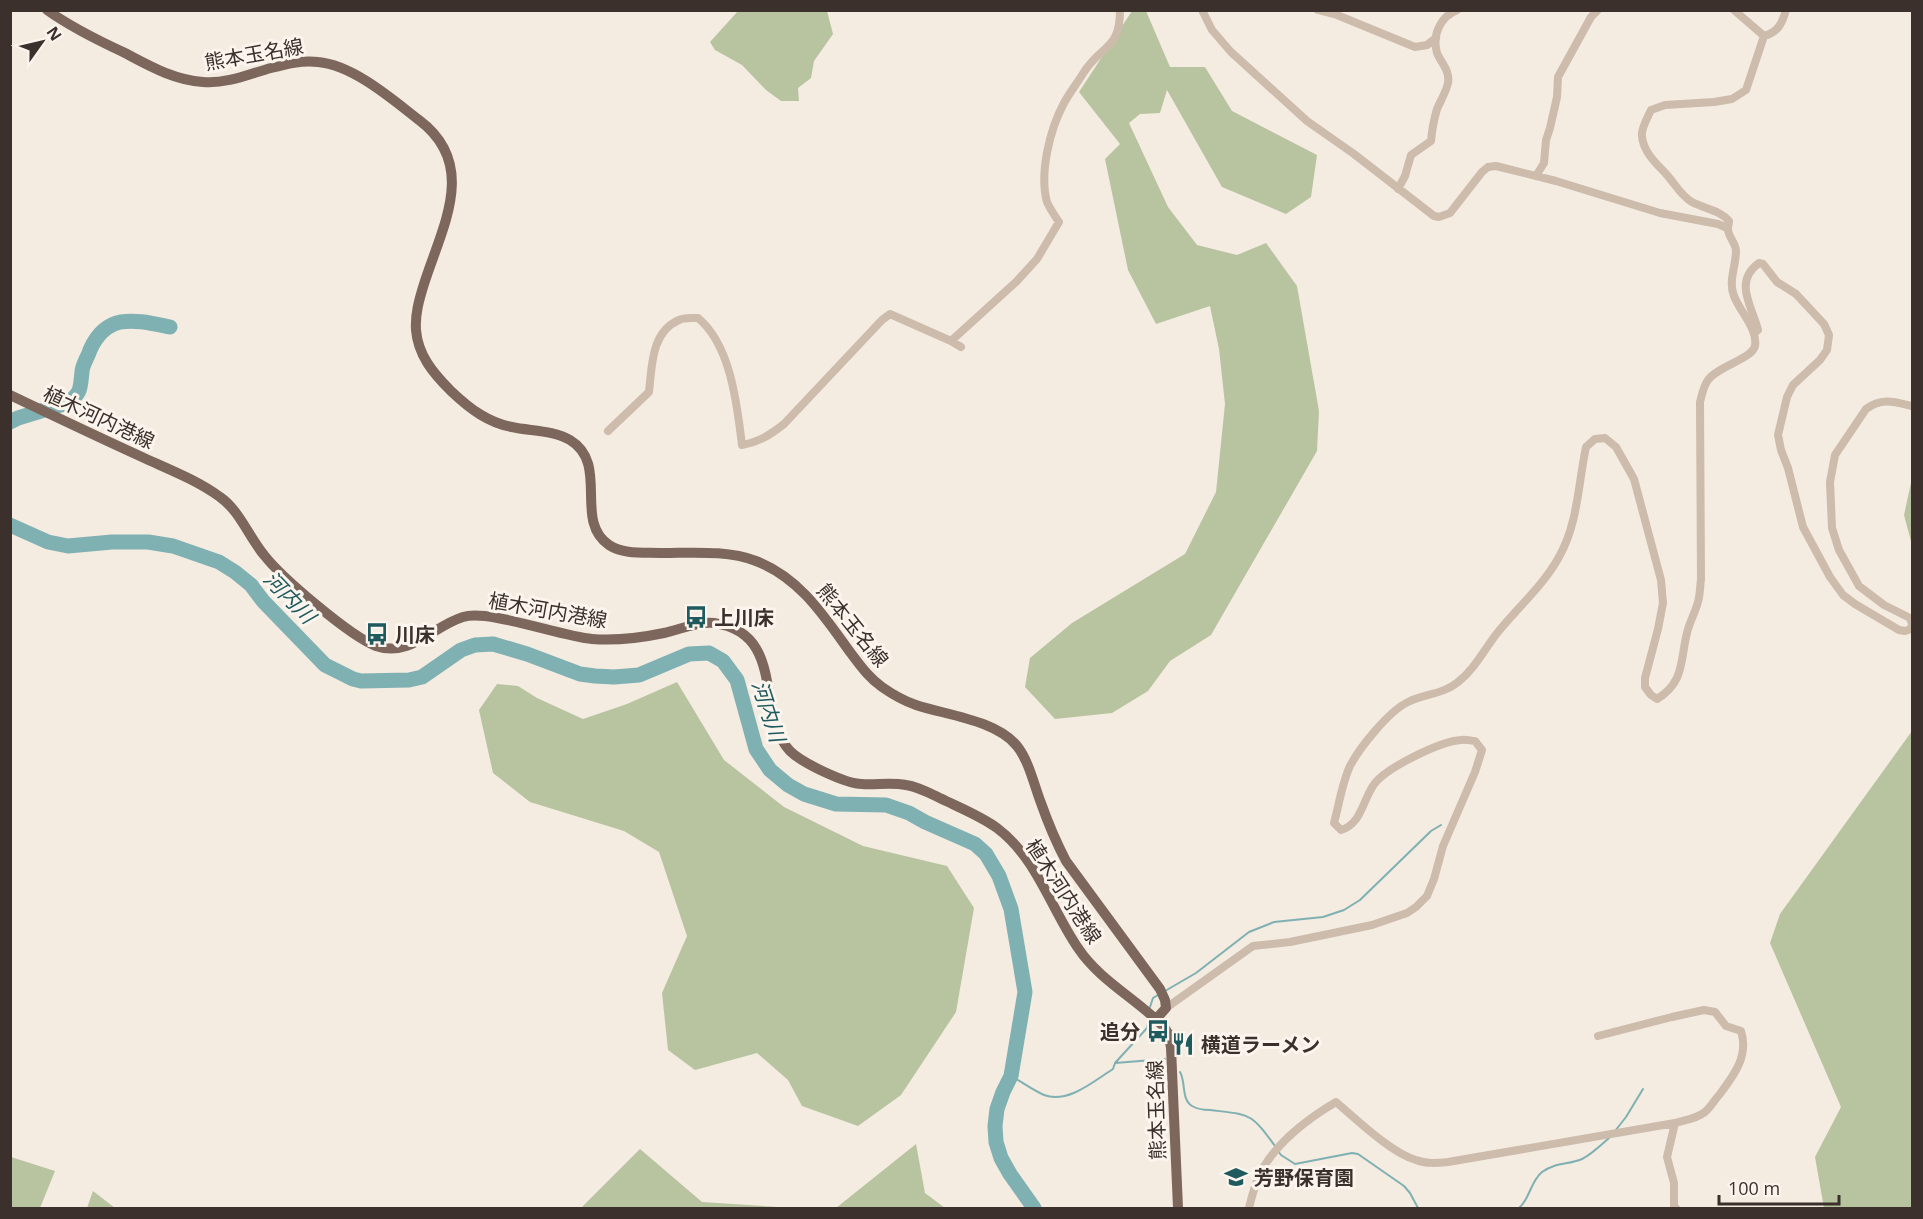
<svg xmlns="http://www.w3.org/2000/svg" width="1923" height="1219" font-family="'Open Sans','Noto Sans JP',sans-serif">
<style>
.green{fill:#b8c4a0}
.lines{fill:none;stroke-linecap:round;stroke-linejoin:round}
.stream{stroke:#7fb0b2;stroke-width:2}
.river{stroke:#7fb0b2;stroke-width:15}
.minor{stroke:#cdbbac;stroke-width:8}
.major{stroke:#7d675c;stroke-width:10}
.labels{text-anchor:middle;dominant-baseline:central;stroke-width:6;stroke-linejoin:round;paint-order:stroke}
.street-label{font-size:20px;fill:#3b302b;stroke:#fbf5ee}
.poi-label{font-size:20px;font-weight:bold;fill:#3b302b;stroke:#fbf5ee;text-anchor:start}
.water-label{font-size:21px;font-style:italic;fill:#1f5a5e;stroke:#fbf5ee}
</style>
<rect width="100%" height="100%" fill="#f4ebe1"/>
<path class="green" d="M738 11H827L833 34 814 61 811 78 798 88 799 101H781L766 90 742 65 715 50 710 42Z
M1132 11H1146L1170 67H1205L1232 111 1317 155 1311 197 1286 214 1222 187 1167 90 1160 113 1140 114 1129 123 1168 207 1197 245 1237 255 1266 243 1297 286 1319 411 1317 451 1211 635 1170 661 1148 691 1112 713 1055 719 1025 687 1030 658 1072 623 1185 554 1216 492 1225 404 1219 349 1210 306 1156 324 1128 270 1105 159 1120 144 1079 92Z
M1912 478V545L1904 515Z
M677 682 724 760 784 807 863 846 947 866 974 908 956 1012 901 1095 858 1126 802 1106 788 1080 757 1053 695 1070 668 1050 662 993 687 936 659 852 624 831 530 802 493 773 479 710 497 684 518 686 537 698 583 719 627 704Z
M1912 731V1208H1824L1815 1157 1841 1107 1770 943 1780 914Z
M916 1144 925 1193 945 1208H836Z
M640 1149 702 1202 794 1208H581Z
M11 1157 55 1171 40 1208H11Z
M93 1191 115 1208H87Z"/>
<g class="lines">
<path class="stream" d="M1165 991 1196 973 1249 932 1274 922 1323 917 1344 910 1360 900 1431 831 1441 825
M1150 1007 1153 998 1158 995
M1115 1063 1165 1059
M1180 1072C1186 1082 1181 1099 1192 1106 1197 1109 1204 1110 1210 1110 1251 1115 1250 1112 1275 1146
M1011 1076C1022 1082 1033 1090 1044 1095 1068 1104 1094 1081 1113 1069L1115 1063 1147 1028 1149 1019
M1615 1131 1626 1117 1643 1089
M1278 1151 1281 1155 1295 1164 1352 1153 1358 1154 1404 1186 1410 1193 1418 1208
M1519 1208C1530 1199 1530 1182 1542 1172 1556 1162 1568 1165 1582 1159 1592 1154 1601 1145 1609 1138"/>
<path class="river" d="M10 422 18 418 67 403C82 393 80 388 82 372 82 365 88 357 90 350 107 312 135 320 170 327
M10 525 48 542 68 546 112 542H148L173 546 219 562 235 572 251 585 263 601 325 665 353 679 361 681 409 680 422 677 461 650 475 645 493 644 527 654 580 674 595 676 614 677 639 675 689 654 709 653 723 661 737 680 756 749 770 770 788 785 804 794 836 804 886 805 909 813 925 822 975 844 986 854 999 876 1011 909 1025 992 1011 1076 1003 1092 997 1109 995 1126 996 1142 1001 1158 1010 1174 1034 1208"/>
<path class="minor" d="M1202 10 1212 30 1231 52 1307 121 1354 154 1434 216 1439 217 1450 213 1482 172 1488 167 1496 166 1556 181 1660 213 1718 224 1727 228
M1318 10 1337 15 1415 47 1427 45 1436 38
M1734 10 1764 36
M1764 36C1778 32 1782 24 1786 10
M1536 176 1544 163 1546 140 1550 128 1557 97 1558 77 1591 17 1598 10
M1398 189 1405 176 1411 155 1431 141C1432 130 1434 119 1437 109 1441 100 1446 92 1448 83 1450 70 1441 63 1437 53 1432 35 1440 17 1457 10
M1754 333 1758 330C1752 306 1733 282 1759 263L1763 264 1777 282 1796 294 1824 324 1829 335 1827 350 1820 360 1793 385 1787 397 1778 435 1781 450 1788 468 1803 527 1830 577 1843 595 1855 604 1899 630 1905 631 1911 629 1912 624 1910 618 1884 605 1859 586 1839 550 1832 528 1830 482 1835 455 1866 409C1882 397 1895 402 1912 406
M951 341 1016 282 1037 259 1059 222C1055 216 1050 209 1047 202 1039 173 1050 129 1064 103 1070 92 1078 82 1084 72 1102 44 1120 50 1120 10
M608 431 649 392C652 366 651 332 679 320 684 317 692 318 698 318 731 345 737 405 742 445 759 442 770 435 784 424L882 320 890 314 951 341 961 347
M1166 1008 1253 946 1290 942 1372 925 1407 913 1416 907 1427 896 1434 879 1443 846 1475 772 1482 750 1475 741C1471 741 1466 739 1461 740 1441 741 1388 767 1375 783 1363 798 1362 824 1341 830L1334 823C1339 805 1342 783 1350 766 1360 747 1389 711 1408 702 1424 694 1444 694 1458 682 1475 669 1485 648 1498 632 1518 607 1543 586 1559 557 1578 523 1578 485 1586 447L1595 439 1605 438 1616 447 1634 479 1661 580 1663 603 1658 629 1645 678V687L1651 695 1657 699C1685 682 1680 660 1687 633 1689 623 1695 613 1698 602 1700 595 1700 587 1701 579L1700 402C1702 395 1703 387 1708 380 1718 366 1752 359 1755 346 1758 329 1740 312 1734 296 1728 281 1736 266 1736 251 1736 243 1728 237 1728 229 1728 226 1729 224 1729 221 1720 210 1705 209 1692 202 1681 196 1675 184 1667 175 1657 164 1643 152 1642 136 1641 128 1648 117 1651 110L1665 105 1714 102 1732 99 1746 90 1764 36
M1675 1123 1667 1157 1674 1183V1206L1676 1208
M1249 1208C1252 1196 1256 1179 1263 1168 1279 1141 1309 1118 1336 1102 1356 1119 1391 1153 1416 1160 1426 1164 1437 1163 1448 1162L1675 1123C1685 1120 1696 1119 1705 1112 1711 1107 1715 1099 1720 1094 1734 1075 1749 1056 1741 1031L1726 1026 1715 1012 1704 1010 1672 1017 1598 1036"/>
<path class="major" d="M47 10C71 27 97 40 123 52 148 65 173 80 203 82 227 84 249 74 271 68 286 64 302 60 318 62 353 65 392 99 419 120 479 165 442 227 424 284 419 300 415 314 416 330 418 355 433 373 450 390 470 409 489 424 517 428 534 431 555 431 570 440 610 464 573 521 609 545 624 555 645 552 663 553 693 553 727 550 756 561 800 578 824 616 850 652 860 665 868 677 882 687 892 694 904 701 916 705 946 715 996 720 1017 746 1029 761 1034 785 1041 803 1048 823 1056 842 1066 861L1160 989 1165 1000 1166 1008 1156 1019
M10 395C54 416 98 437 142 457 168 469 197 480 220 497 239 510 249 537 264 555 282 578 350 636 376 646 410 658 433 626 463 617 488 609 560 636 592 639 616 641 640 638 664 633 679 630 698 621 714 623 787 633 755 715 790 751 802 763 846 784 862 784 876 785 891 782 906 785 920 787 933 795 946 801 963 809 982 817 997 828 1037 858 1051 909 1078 948 1100 981 1137 999 1164 1027L1169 1035 1171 1048 1178 1208"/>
</g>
<defs>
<g id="bus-bare" transform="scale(1.8)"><path d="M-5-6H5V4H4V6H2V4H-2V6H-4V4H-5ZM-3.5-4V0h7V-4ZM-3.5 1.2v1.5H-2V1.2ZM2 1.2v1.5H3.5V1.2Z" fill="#1f5a5e" stroke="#fbf5ee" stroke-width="2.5" paint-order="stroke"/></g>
<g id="restaurant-bare" transform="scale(1.8)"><path d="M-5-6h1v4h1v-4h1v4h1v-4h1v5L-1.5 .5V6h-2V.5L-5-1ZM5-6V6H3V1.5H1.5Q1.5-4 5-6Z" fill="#1f5a5e" stroke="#fbf5ee" stroke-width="2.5" paint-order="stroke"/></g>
<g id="school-bare" transform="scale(1.8)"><path d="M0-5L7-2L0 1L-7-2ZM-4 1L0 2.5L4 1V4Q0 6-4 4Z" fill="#1f5a5e" stroke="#fbf5ee" stroke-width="2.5" paint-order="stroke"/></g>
</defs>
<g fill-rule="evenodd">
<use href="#bus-bare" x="696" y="617"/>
<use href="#bus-bare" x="377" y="634"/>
<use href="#bus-bare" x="1158" y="1031"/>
<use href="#restaurant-bare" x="1183" y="1044"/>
<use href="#school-bare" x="1236" y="1177"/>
</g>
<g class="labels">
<g class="street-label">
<text transform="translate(254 54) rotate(-10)">熊本玉名線</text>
<text transform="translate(99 417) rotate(25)">植木河内港線</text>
<text transform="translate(548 610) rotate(10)">植木河内港線</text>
<text transform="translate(853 625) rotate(51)">熊本玉名線</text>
<text transform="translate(1064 891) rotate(57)">植木河内港線</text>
<text transform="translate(1156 1110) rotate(-92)">熊本玉名線</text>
</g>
<g class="poi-label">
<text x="714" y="617">上川床</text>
<text x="395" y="634">川床</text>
<text x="1140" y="1031" text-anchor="end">追分</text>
<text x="1201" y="1044">横道ラーメン</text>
<text x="1254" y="1177">芳野保育園</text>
</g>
<g class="water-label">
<text transform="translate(290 597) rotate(46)">河内川</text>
<text transform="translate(769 711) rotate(72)">河内川</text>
</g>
</g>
<rect width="1923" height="1219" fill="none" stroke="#3b302b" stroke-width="24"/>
<g transform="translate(42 42) rotate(56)" stroke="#fbf5ee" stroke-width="4.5" paint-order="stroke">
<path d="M0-4.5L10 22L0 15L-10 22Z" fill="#3b302b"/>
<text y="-9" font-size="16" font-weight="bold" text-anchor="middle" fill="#3b302b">N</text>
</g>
<path d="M1719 1195v9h120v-9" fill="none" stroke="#3b302b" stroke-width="3"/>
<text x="1728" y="1195" font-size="18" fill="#3b302b" stroke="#fbf5ee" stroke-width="4.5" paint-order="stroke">100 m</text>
</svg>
